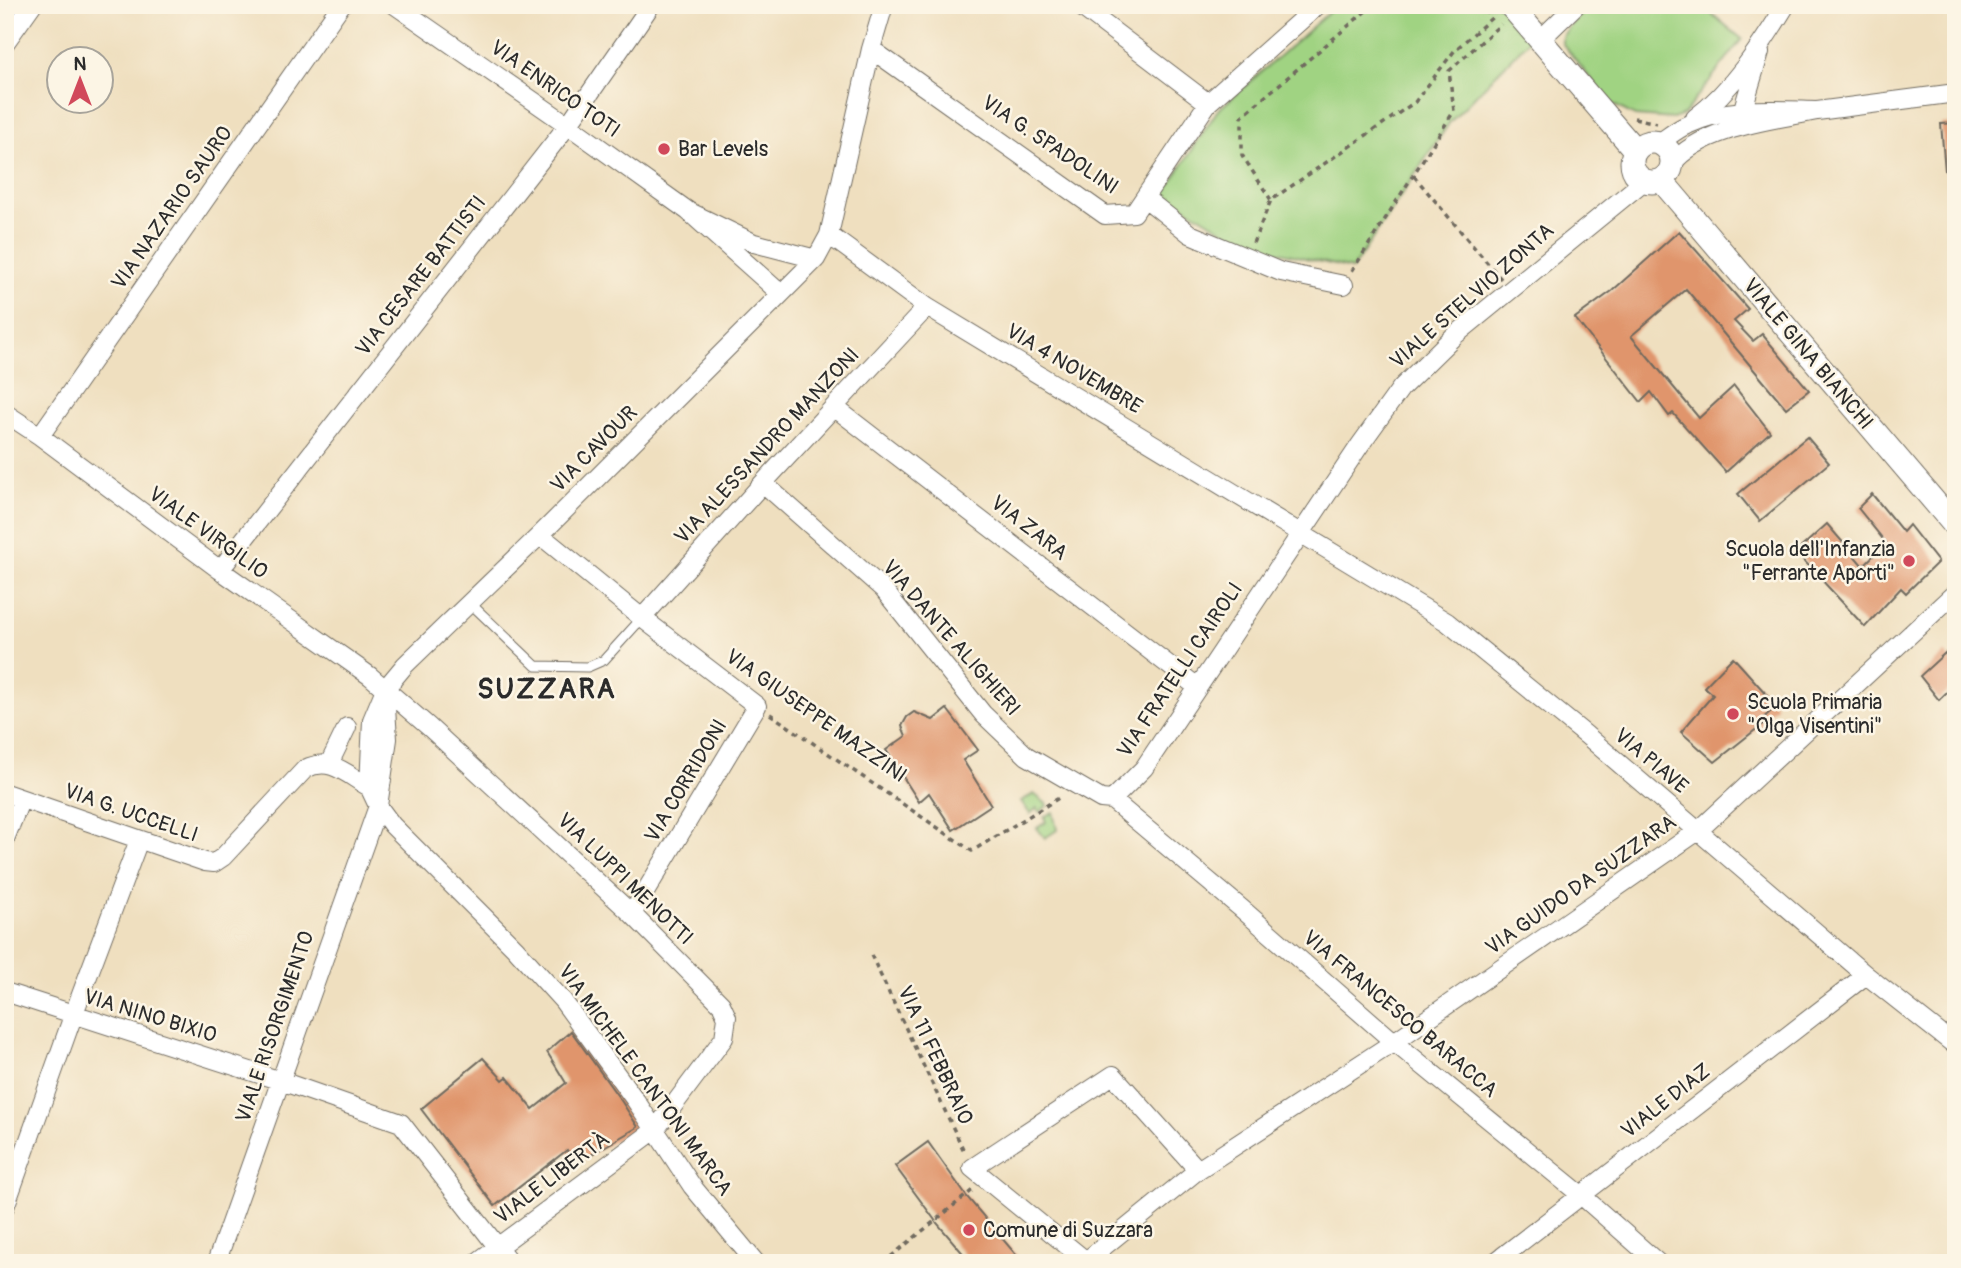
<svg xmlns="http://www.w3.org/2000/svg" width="1961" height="1268" font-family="Pangolin,sans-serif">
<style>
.green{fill:#a0d382;stroke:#667f56;stroke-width:2}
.building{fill:#e0956c}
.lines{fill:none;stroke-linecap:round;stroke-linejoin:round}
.service-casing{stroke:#706a5f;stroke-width:11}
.minor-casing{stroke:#706a5f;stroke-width:20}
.tertiary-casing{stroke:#706a5f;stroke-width:25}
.path{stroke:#706a5f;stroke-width:3.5;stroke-dasharray:5 5;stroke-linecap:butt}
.service{stroke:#fff;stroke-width:9}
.minor{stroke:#fff;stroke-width:18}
.tertiary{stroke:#fff;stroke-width:23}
.poi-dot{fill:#d1495b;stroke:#fcf5e5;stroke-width:2.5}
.labels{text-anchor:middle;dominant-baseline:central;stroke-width:5;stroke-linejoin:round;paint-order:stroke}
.street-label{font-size:21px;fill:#2b2b2b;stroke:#fcf5e5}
.poi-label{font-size:21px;fill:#2b2b2b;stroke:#fcf5e5;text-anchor:start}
.district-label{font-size:28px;font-weight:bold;letter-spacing:2px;fill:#2b2b2b;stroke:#fcf5e5}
</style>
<rect width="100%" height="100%" fill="#fcf5e5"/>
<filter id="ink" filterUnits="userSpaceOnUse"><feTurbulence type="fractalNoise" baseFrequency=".0143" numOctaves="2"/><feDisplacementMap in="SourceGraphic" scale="14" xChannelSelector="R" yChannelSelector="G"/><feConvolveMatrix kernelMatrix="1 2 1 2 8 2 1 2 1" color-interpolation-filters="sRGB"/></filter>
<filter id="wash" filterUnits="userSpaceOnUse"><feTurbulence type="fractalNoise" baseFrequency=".00686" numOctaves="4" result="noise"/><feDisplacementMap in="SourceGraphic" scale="28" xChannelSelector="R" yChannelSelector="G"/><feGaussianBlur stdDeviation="1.57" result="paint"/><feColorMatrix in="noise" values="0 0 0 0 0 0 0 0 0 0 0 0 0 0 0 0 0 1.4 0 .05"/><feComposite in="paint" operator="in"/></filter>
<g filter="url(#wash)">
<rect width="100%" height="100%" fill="#efdfbf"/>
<path class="green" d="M1337 5H1509L1533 36 1450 122 1352 269 1246 244 1164 194 1217 111Z
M1588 5H1701L1742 39 1683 115 1673 119 1635 116 1610 103 1562 43V36Z
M1034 794 1048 805 1040 812 1037 808 1030 814 1021 801Z
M1053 812 1057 830 1045 838 1037 828 1046 822 1044 817Z"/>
<g id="blocks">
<path class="building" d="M1956 123V170L1945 171 1941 124Z
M1679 231 1748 309 1734 321 1753 341 1762 334 1809 390 1786 408 1686 289 1631 336 1699 418 1734 386 1770 432 1726 472 1673 413 1669 416 1651 392 1641 402 1575 318 1612 291Z
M1807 437 1829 463 1760 521 1738 494Z
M1872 494 1903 532 1909 525 1938 562 1906 593 1901 588 1865 627 1796 552 1827 524 1863 566 1886 543 1858 508Z
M1945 653 1956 668V683L1939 700 1920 676Z
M1733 657 1777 706 1760 721 1764 723 1715 762 1681 732 1713 695 1704 687Z
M947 709 978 750 963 760 991 805 953 830 929 793 919 802 886 750 906 736 902 726 907 717 914 712 933 720Z
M571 1031 622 1102 638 1127 575 1164 567 1150 495 1206 421 1109 483 1058 503 1080 507 1077 533 1109 566 1083 547 1052Z
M928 1142 967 1197 1023 1263H971L937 1223 895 1166Z"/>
</g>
</g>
<g filter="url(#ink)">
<use href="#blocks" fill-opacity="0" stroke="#706a5f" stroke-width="2"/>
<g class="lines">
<g class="service-casing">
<path id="service" d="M470 603 536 666 588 667 604 660 642 618"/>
</g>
<g class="minor-casing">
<path id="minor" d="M395 5 568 125 688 211
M1079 5 1208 103
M1540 40 1576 5
M5 43 32 5
M871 49 1105 215 1134 213 1208 103 1318 5
M1817 111 1956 93
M1695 118C1733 89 1761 46 1786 5
M1736 118 1742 112 1760 52
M1659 143C1668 137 1677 129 1687 125 1726 106 1775 110 1817 111 1773 120 1702 127 1672 164
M1145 198 1190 234 1281 272 1344 285
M829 235 927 307 1447 622 1586 735 1866 975 1956 1046
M781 294 688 211 754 243 816 259
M834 407 1196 686
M5 413 40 436 220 570 370 676 429 727 632 914 721 1004 727 1017 724 1038 655 1130 476 1263
M40 436 341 5
M763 483 883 589 983 714 1027 756 1101 799 1112 800 1144 768 1360 445 1401 388 1453 337 1644 181
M540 535 642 618 757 706 632 914
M220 570 568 125 651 5
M642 618 763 483 927 307
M329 764 347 727
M5 793 205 862 214 863 223 857 305 769C331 756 346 774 369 787
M1112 800 1242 909 1394 1042 1581 1195 1658 1263
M5 839 21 799
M5 992 281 1081 401 1123 510 1263
M1198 1170 1394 1042 1698 831 1956 592
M5 1207 73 1016 139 840
M1086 1261 1198 1170 1113 1075 972 1168 1086 1261 1088 1263
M216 1263 378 806 388 739 385 692
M756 1263 692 1186 636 1101 563 1001 515 948 392 825 378 806 369 787 372 720 385 689 405 665 540 535 816 259 829 235 871 49 884 5
M1494 1263 1866 975"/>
</g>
<g class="tertiary-casing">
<path id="tertiary" d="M1510 5 1635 150
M1632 162a20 20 0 1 1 40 0a20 20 0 1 1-40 0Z
M1661 180 1956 527"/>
</g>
<path class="path" d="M1465 5 1475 10 1493 14
M1634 118 1657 123
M1414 176 1501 279
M1271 200 1242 155V116L1373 5
M1253 243 1271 200 1415 102 1455 50 1495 15
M1352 271 1454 111 1449 71 1501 24
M770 714 972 851 1062 796
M871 955 965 1153
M883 1263 974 1189"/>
<use href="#service" class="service"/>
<use href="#minor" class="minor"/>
<use href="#tertiary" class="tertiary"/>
</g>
</g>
<g class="poi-dot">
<circle cx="664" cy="149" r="7"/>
<circle cx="1909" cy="561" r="7"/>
<circle cx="1733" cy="714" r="7"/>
<circle cx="969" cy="1230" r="7"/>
</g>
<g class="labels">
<g class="street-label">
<text transform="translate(555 89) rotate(35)">VIA ENRICO TOTI</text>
<text transform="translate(1050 145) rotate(34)">VIA G. SPADOLINI</text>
<text transform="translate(172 208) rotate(-55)">VIA NAZARIO SAURO</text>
<text transform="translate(421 276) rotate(-52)">VIA CESARE BATTISTI</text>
<text transform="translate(1472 296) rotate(-41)">VIALE STELVIO ZONTA</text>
<text transform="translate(1808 354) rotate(50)">VIALE GINA BIANCHI</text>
<text transform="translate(1074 369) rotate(31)">VIA 4 NOVEMBRE</text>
<text transform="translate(767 446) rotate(-47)">VIA ALESSANDRO MANZONI</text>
<text transform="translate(594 449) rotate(-45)">VIA CAVOUR</text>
<text transform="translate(1029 528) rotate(38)">VIA ZARA</text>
<text transform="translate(208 533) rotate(36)">VIALE VIRGILIO</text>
<text transform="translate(951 638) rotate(49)">VIA DANTE ALIGHIERI</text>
<text transform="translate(1180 670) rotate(-56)">VIA FRATELLI CAIROLI</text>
<text transform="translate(816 716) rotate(35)">VIA GIUSEPPE MAZZINI</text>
<text transform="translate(1651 761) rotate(40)">VIA PIAVE</text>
<text transform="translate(686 781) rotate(-59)">VIA CORRIDONI</text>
<text transform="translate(131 813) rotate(19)">VIA G. UCCELLI</text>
<text transform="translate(625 879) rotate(44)">VIA LUPPI MENOTTI</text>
<text transform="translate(1581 885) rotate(-35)">VIA GUIDO DA SUZZARA</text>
<text transform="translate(1400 1014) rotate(40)">VIA FRANCESCO BARACCA</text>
<text transform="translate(150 1016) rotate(17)">VIA NINO BIXIO</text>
<text transform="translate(275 1027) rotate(-71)">VIALE RISORGIMENTO</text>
<text transform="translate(935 1055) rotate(65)">VIA 11 FEBBRAIO</text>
<text transform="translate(645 1080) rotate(54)">VIA MICHELE CANTONI MARCA</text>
<text transform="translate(1666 1101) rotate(-38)">VIALE DIAZ</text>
<text transform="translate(552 1178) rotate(-37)">VIALE LIBERTÀ</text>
</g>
<g class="poi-label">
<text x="678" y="149">Bar Levels</text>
<text x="1895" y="549" text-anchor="end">Scuola dell'Infanzia<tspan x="1895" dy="24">"Ferrante Aporti"</tspan></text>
<text x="1747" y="702">Scuola Primaria<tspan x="1747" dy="24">"Olga Visentini"</tspan></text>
<text x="983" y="1230">Comune di Suzzara</text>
</g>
<g class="district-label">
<text x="547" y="689">SUZZARA</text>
</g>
</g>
<rect width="1961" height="1268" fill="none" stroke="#fcf5e5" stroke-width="28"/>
<g transform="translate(80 80)"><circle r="33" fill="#fcf5e5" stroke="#a8a49b" stroke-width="2"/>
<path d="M0-5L12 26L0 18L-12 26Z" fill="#d1495b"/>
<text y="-10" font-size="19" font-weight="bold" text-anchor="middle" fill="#2b2b2b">N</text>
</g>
</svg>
